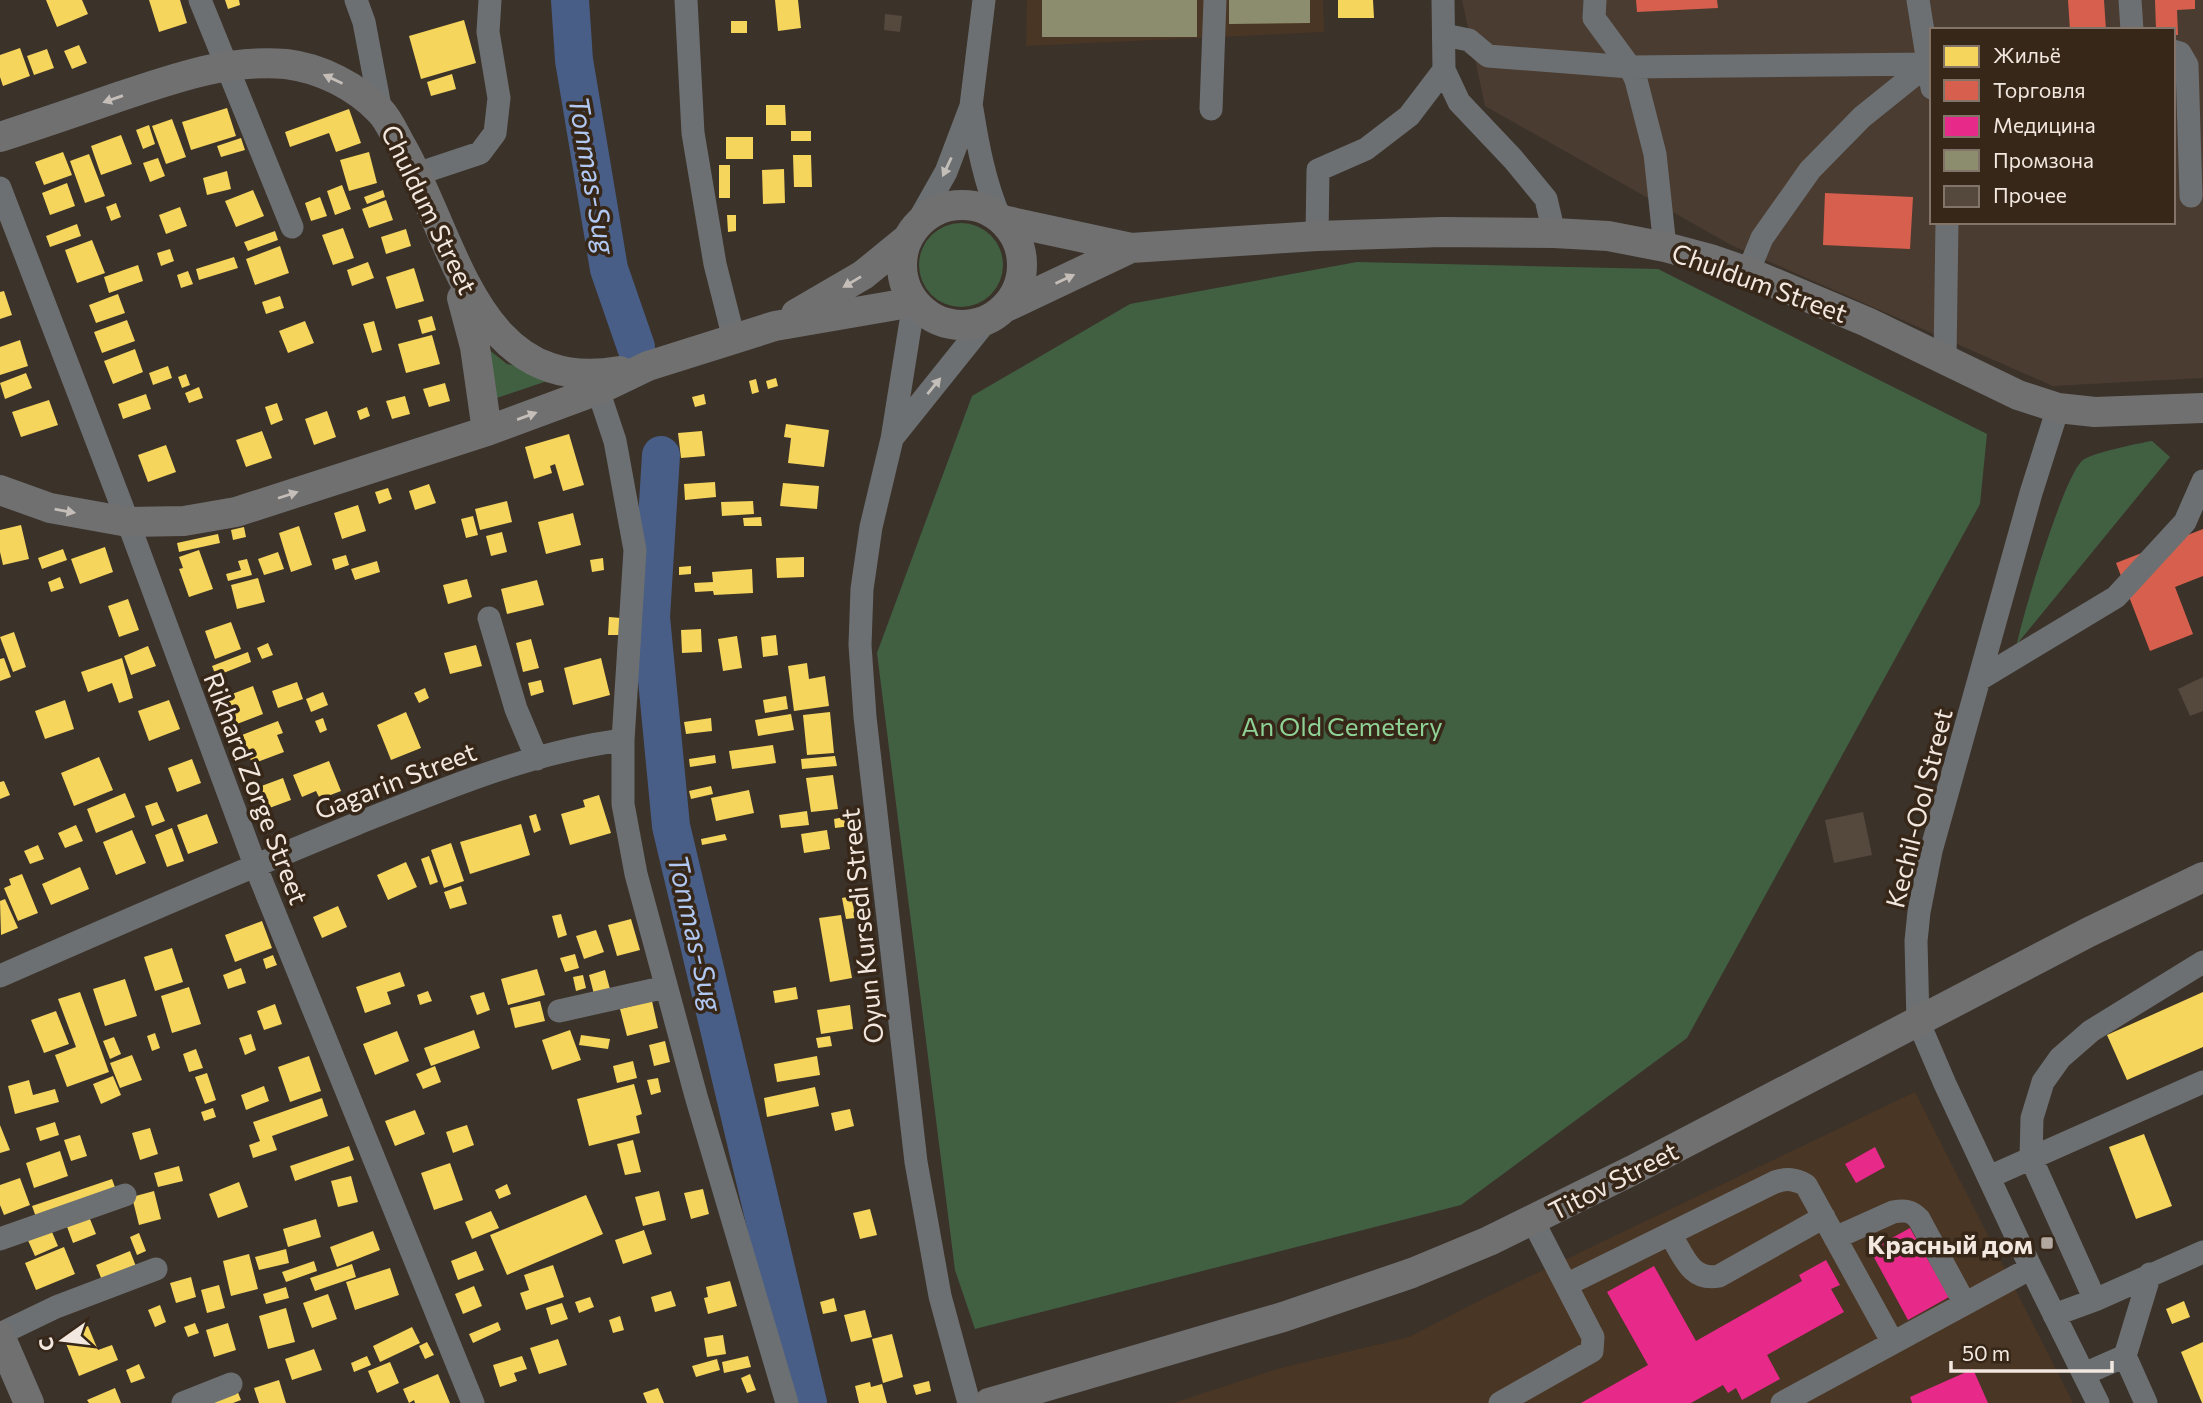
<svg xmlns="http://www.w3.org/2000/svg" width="2203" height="1403" font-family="Commissioner,sans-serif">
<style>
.commercial{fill:#4a3c31;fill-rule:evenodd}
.built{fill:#4a3624}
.green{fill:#416042}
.homes{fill:#f6d55c}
.shops{fill:#d6604d}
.health{fill:#e7298a}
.industry{fill:#8c8c6e}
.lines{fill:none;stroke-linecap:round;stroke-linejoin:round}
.river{stroke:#485e86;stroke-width:38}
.building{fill:#55493d}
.minor{stroke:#6d7072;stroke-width:23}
.major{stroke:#707071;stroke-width:30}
.oneway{fill:#c5beb8}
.oneway2{fill:#c4beb9}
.poi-dot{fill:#b3a8a0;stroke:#372719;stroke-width:2.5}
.labels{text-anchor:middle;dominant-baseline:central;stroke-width:7;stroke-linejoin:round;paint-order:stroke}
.street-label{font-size:26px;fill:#f3e8df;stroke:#372719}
.park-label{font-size:26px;fill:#8fd296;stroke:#372719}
.poi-label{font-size:26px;font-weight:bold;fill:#f3e8df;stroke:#372719;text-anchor:end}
.water-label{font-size:28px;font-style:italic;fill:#b0c8f2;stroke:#372719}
</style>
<rect width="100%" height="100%" fill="#3b322a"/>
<path class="commercial" d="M1462 0H2203V378L2053 386 1731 245 1485 106ZM1932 30H2173V222H1932Z"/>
<path class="built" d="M1027 0H1323L1324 32 1026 46Z
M1915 1092 2073 1403H1173L1277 1369 1409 1337 1485 1298Z"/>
<path class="green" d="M919 265a42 42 0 1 1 84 0a42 42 0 1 1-84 0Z
M1357 262 1658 269 1987 434 1980 504 1687 1038 1461 1205 975 1329 955 1270 877 653 972 396 1130 304Z
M469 334 507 364 562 376 488 401Z
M2152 441 2170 457 2017 644C2023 614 2064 475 2083 460 2095 452 2136 444 2152 441Z"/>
<path class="homes" d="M46 0H82L88 14 57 27Z
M149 0H180L187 23 159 32Z
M225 0H239L240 5 228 9Z
M775 0H798L801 28 778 31Z
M1338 0H1373L1374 18H1338Z
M464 20 476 63 421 79 409 36Z
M731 21H747V33H731Z
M79 45 87 63 72 69 64 51Z
M20 48 30 76 3 86 0 77V55Z
M47 49 54 68 34 75 27 56Z
M452 74 456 89 431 96 427 82Z
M766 105H785L786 125H766Z
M227 108 236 136 191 150 182 122Z
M349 109 361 143 336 152 329 133 290 147 285 132Z
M172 119 186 157 166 164 152 126Z
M149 125 155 144 143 149 136 130Z
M791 131H811V141H791Z
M121 135 132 164 101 175 91 146Z
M726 137H753V159H726Z
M241 138 245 150 221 157 217 146Z
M63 152 72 175 44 185 35 162Z
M369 152 377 183 349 191 340 160Z
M89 154 105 196 85 203 70 161Z
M793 155H811L812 187H794Z
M158 158 165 176 150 182 143 163Z
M719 165H730V198H719Z
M784 169 785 203 763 204 762 170Z
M227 171 231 189 207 195 203 178Z
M67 183 75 206 50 215 42 193Z
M342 185 351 209 335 215 327 191Z
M253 190 264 216 236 227 225 201Z
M383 190 385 197 367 204 364 197Z
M320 197 327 216 311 221 305 203Z
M386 200 393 220 369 228 362 209Z
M116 203 121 217 111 221 106 207Z
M180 207 187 226 166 234 159 215Z
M727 215H736V231L728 232Z
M77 224 81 236 50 247 46 236Z
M343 228 354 258 333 265 322 235Z
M406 229 411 246 386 254 381 237Z
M275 231 278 240 248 251 244 242Z
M92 240 105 273 77 283 65 250Z
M280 246 289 273 255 285 246 259Z
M170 249 174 261 161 266 157 253Z
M234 257 238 268 199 280 196 269Z
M368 262 374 278 352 286 347 270Z
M138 265 143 281 109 293 104 277Z
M414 268 424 301 396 309 386 277Z
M188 271 193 284 181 288 177 275Z
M4 291 12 315 0 319V292Z
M118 294 125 313 96 323 89 305Z
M280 296 284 308 266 314 262 302Z
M432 316 436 330 422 334 418 320Z
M127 320 135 341 102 353 94 332Z
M305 321 314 343 288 353 279 331Z
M374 321 382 350 372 353 363 324Z
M432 335 440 364 406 373 398 344Z
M20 340 28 366 0 375V347Z
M135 349 143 372 113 384 104 361Z
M168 366 172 378 153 385 149 373Z
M26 373 32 388 5 399 0 383Z
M186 374 190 385 182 388 178 377Z
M776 378 778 386 768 389 766 381Z
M756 379 759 392 752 394 749 381Z
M445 383 450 401 429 407 423 389Z
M199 387 203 398 189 403 185 393Z
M146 394 151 409 123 419 118 404Z
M704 394 706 404 695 407 692 397Z
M405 396 410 414 392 419 386 401Z
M49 400 58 425 21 437 12 412Z
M277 403 283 420 271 425 265 407Z
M367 407 370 416 360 420 357 411Z
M327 411 336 437 314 445 305 419Z
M786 424 829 430 824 467 788 463 791 438 784 437Z
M262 431 272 458 246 467 236 440Z
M702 431 705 456 681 458 678 433Z
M569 434 584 485 563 491 555 464 550 466 552 473 534 479 525 447Z
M166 445 176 472 148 482 138 455Z
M715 482 716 497 685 500 684 484Z
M783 483 819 486 817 509 780 506Z
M429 484 436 503 415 510 409 491Z
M388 488 392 499 379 504 375 492Z
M507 501 512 522 480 530 475 509Z
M753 501 754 514 722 516 721 502Z
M358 505 366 531 342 539 334 513Z
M573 513 581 545 546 554 538 522Z
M473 516 478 535 466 538 461 519Z
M761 517 762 526H744L743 518Z
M21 525 29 559 3 565 0 552V530Z
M299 526 312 565 291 572 279 533Z
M244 527 246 537 233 540 231 530Z
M502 532 507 552 491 556 486 536Z
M218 534 220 543 179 552 177 543Z
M105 547 113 572 80 584 71 559Z
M63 549 67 560 42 569 38 558Z
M199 550 213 589 189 597 179 569 183 568 179 557Z
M278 552 284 569 264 575 258 559Z
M346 555 349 565 335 570 332 559Z
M804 557V577L777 578 776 558Z
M603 558 604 570 592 572 590 560Z
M247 559 252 575 228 581 226 574 241 570 238 561Z
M377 561 380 572 355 580 351 569Z
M691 566V574L679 575V567Z
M752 569 753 593 714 595 713 591 695 592 694 583 713 582 712 572Z
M60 577 64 588 51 592 48 582Z
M258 578 265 602 237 609 231 585Z
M467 579 472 597 448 604 443 585Z
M537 580 544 605 507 614 501 589Z
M128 599 139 630 119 637 108 606Z
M609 617 621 618V635H608Z
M231 622 241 649 215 659 205 631Z
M701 629 702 652 682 653 681 630Z
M14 632 26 667 13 672 0 637Z
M776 635 778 655 763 657 761 637Z
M737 636 742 668 723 671 718 639Z
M531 639 539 668 523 672 516 643Z
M268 643 273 655 262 659 257 648Z
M476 645 482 666 450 674 444 653Z
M148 646 156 666 131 675 124 656Z
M248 652 251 662 216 676 212 666Z
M4 658 11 677 0 681V659Z
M122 658 133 698 119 703 112 683 88 692 81 672Z
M601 658 610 695 573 705 564 668Z
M807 663 809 679 825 676 829 706 794 711 788 666Z
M541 680 544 692 531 696 528 683Z
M297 682 303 699 278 708 272 691Z
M253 686 263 714 237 724 227 696Z
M425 688 429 698 419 703 414 693Z
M323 692 328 705 311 712 306 699Z
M786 696 788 709 765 713 763 700Z
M65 700 74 729 45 739 35 711Z
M169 700 180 729 149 741 138 711Z
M406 712 421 748 391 760 377 725Z
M830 712 834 753 807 755 803 715Z
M791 714 794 730 758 736 755 720Z
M323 718 327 730 320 733 315 721Z
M711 718 712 731 686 734 684 722Z
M278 721 283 733 277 735 284 752 252 764 242 735Z
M773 745 776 763 732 769 729 751Z
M715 755 716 763 690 767 689 759Z
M835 756 837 766 802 769 801 759Z
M99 757 113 790 74 806 61 773Z
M192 759 201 783 177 792 168 768Z
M329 761 341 791 320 799 316 791 302 797 293 775Z
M833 775 838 809 811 812 806 778Z
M283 778 291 800 264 810 256 788Z
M4 781 10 795 0 799V782Z
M711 786 713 794 691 799 689 791Z
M749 790 754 813 716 821 711 798Z
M125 793 135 817 96 833 87 809Z
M599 795 611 833 570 845 561 814 585 807 583 800Z
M157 802 165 821 152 826 145 806Z
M807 811 809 825 781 828 779 815Z
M207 814 218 843 188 854 177 825Z
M536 814 541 830 534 833 529 816Z
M849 816 851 826 835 828 834 819Z
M521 824 530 855 470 874 460 842Z
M76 825 83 841 65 848 58 833Z
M172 828 184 861 167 867 155 835Z
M132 830 146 863 116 875 103 842Z
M827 830 830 849 804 853 801 834Z
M725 834 727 840 702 845 701 839Z
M451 843 464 881 444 888 431 850Z
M38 845 44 859 30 864 24 851Z
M429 856 438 882 430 885 421 859Z
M406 862 417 887 388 900 377 875Z
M80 867 89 889 51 905 42 884Z
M22 874 38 913 18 921 4 888 11 885 9 879Z
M461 886 467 904 450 909 444 892Z
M852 896 855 918 846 919 842 898Z
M5 899 18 928 1 935 0 901Z
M338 906 347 927 322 938 313 917Z
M561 914 567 935 558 938 552 916Z
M841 915 852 978 830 982 819 918Z
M631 919 640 950 617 956 608 925Z
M262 921 272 948 235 962 225 935Z
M596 930 604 952 584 959 576 936Z
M172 948 183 982 155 991 144 957Z
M575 954 579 968 565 972 560 958Z
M273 955 277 965 266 969 263 959Z
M241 968 246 983 228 989 223 975Z
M537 969 545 995 508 1005 501 979Z
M605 970 611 993 595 998 589 975Z
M400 972 405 986 387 992 391 1004 365 1013 356 987Z
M583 975 586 988 576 991 573 977Z
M125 979 137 1016 105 1026 93 989Z
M189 987 201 1024 172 1033 161 996Z
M796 987 798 999 775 1003 773 991Z
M428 991 432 1001 420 1005 417 995Z
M80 992 109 1072 67 1087 55 1055 76 1047 58 999Z
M484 992 490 1010 477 1015 470 996Z
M2203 992V1047L2127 1080 2107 1035Z
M540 1001 545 1021 515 1028 510 1008Z
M652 1001 658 1028 627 1036 620 1009Z
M275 1004 282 1024 264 1030 257 1011Z
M850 1005 853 1029 821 1034 817 1010Z
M56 1011 69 1044 44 1053 31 1020Z
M474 1030 480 1048 431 1066 424 1048Z
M570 1030 581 1060 552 1070 542 1040Z
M397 1031 409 1061 375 1075 363 1044Z
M155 1033 160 1048 152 1051 147 1036Z
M251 1034 256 1050 245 1055 239 1038Z
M581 1035 610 1039 608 1049 579 1045Z
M830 1036 832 1046 818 1048 816 1038Z
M114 1037 121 1054 110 1059 103 1041Z
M665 1041 670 1062 654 1066 649 1045Z
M196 1049 203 1068 189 1072 183 1054Z
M132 1055 142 1080 120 1088 110 1063Z
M309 1056 321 1091 290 1102 278 1067Z
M817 1056 820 1075 777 1082 774 1064Z
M633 1061 637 1078 617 1083 613 1066Z
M435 1066 441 1082 423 1089 416 1074Z
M207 1073 216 1100 205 1104 195 1077Z
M113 1076 121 1095 101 1104 93 1084Z
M658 1078 661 1092 651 1095 647 1080Z
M29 1080 33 1095 55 1089 59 1102 15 1114 8 1086Z
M634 1084 642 1114 636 1116 640 1133 589 1146 577 1099Z
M264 1086 269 1101 246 1110 241 1095Z
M815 1087 819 1106 767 1117 764 1098Z
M322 1098 328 1116 272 1136 277 1150 253 1158 249 1145 260 1141 253 1122Z
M213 1108 216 1117 204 1121 201 1112Z
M850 1109 854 1126 835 1131 831 1113Z
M415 1110 425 1134 395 1146 385 1121Z
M55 1122 59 1135 40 1141 36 1128Z
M0 1125 10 1150 0 1153Z
M467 1125 474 1145 453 1153 446 1132Z
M150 1128 158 1154 140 1160 132 1133Z
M2144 1134 2172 1206 2136 1219 2109 1147Z
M80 1135 87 1156 71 1161 64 1140Z
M633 1140 641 1172 625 1175 617 1144Z
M349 1146 354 1160 295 1181 290 1166Z
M60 1151 68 1176 34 1188 26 1163Z
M450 1163 463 1200 434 1210 421 1173Z
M179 1166 183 1181 158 1187 154 1173Z
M351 1176 358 1202 338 1207 331 1181Z
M20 1178 30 1205 4 1215 0 1205V1185Z
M112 1179 116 1190 36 1217 32 1206Z
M239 1182 248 1207 218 1218 209 1194Z
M507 1184 511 1194 499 1199 495 1190Z
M703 1189 709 1214 691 1219 684 1193Z
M154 1191 161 1219 139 1225 132 1197Z
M659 1191 666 1220 643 1226 635 1197Z
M586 1195 603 1234 507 1275 490 1235Z
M870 1209 877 1235 860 1239 853 1213Z
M491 1211 499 1228 472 1239 465 1222Z
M88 1214 96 1234 73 1243 66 1224Z
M316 1219 321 1237 288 1247 283 1229Z
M49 1225 58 1246 35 1256 26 1236Z
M644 1230 652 1254 623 1264 615 1240Z
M373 1231 380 1250 337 1267 330 1247Z
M139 1233 146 1251 137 1255 130 1237Z
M64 1247 75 1274 36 1290 25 1263Z
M286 1249 289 1263 259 1270 255 1257Z
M130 1251 137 1269 103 1283 96 1265Z
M476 1251 484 1270 458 1280 451 1261Z
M249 1254 258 1289 231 1296 223 1261Z
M314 1261 317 1271 286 1282 282 1272Z
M352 1264 356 1277 315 1291 310 1278Z
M553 1265 564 1297 526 1310 520 1293 529 1290 524 1275Z
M390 1268 399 1295 355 1310 346 1282Z
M191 1277 196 1297 176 1303 170 1283Z
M730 1281 737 1306 708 1314 704 1298 708 1297 706 1287Z
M219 1285 225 1308 207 1313 201 1290Z
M474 1286 482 1306 463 1314 455 1294Z
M286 1287 289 1298 266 1304 263 1294Z
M671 1291 676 1306 655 1312 651 1297Z
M328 1294 337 1319 312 1328 303 1303Z
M590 1297 594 1307 579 1313 575 1302Z
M834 1298 837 1311 823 1314 820 1302Z
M2184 1301 2190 1317 2172 1324 2166 1309Z
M562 1303 568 1319 551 1325 546 1308Z
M160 1305 166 1322 155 1327 148 1310Z
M286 1308 295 1342 268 1349 259 1316Z
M865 1310 872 1337 851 1342 844 1315Z
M620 1316 624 1330 613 1333 609 1320Z
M498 1322 501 1330 473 1343 469 1334Z
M195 1323 199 1333 188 1337 184 1327Z
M228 1323 236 1350 214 1357 206 1330Z
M88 1326 98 1350 112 1345 118 1360 79 1376 63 1336Z
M412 1327 420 1343 380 1362 373 1346Z
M892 1334 903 1377 883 1383 872 1339Z
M723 1335 726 1354 707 1357 704 1338Z
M558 1339 567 1365 539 1374 530 1348Z
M427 1342 434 1355 425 1359 419 1346Z
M2203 1342V1403H2202L2181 1352Z
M314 1349 322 1370 292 1380 285 1359Z
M367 1356 371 1365 354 1372 351 1363Z
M522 1356 527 1369 514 1373 517 1381 500 1387 493 1365Z
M748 1356 751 1367 724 1373 722 1362Z
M717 1359 720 1370 696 1377 692 1366Z
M390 1362 399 1383 377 1393 368 1371Z
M139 1364 145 1378 131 1383 126 1370Z
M438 1374 450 1403H415L414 1400 409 1403 403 1389Z
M750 1374 756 1390 747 1393 741 1378Z
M279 1380 286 1403H259L254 1388Z
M929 1381 931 1391 916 1395 913 1385Z
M870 1382 871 1387 882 1384 887 1403H859L855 1386Z
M115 1388 121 1403H89L87 1400Z
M658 1388 664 1403H647L643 1393Z
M237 1390 241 1400 233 1403H213Z"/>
<path class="shops" d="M1636 0H1717L1718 8 1637 12Z
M2068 0H2104L2106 30H2070Z
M2155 0H2195V9L2177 10 2178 35H2173V30H2156Z
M1825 193 1913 197 1910 249 1823 245Z
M2203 529V576L2175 587 2193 634 2150 651 2116 563Z"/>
<path class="health" d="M1875 1147 1885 1167 1856 1183 1845 1164Z
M1910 1228 1949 1297 1908 1320 1870 1250Z
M1826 1260 1840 1285 1831 1289 1844 1312 1767 1355 1780 1379 1742 1400 1736 1388 1728 1393 1723 1385 1691 1403H1581L1648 1365 1607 1292 1654 1266 1696 1341 1802 1281 1799 1275Z
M1973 1369 1988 1403H1912L1910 1397Z"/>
<path class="industry" d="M1042 0H1197V37H1042Z
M1229 0H1310V23L1229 24Z"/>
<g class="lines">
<path class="river" d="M570 0 574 60 609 269 636 347
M661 455 651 617 671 826 808 1403"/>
</g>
<path class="building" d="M885 14 902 16 900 32 884 30Z
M2203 677V711L2190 716 2178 689Z
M1863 812 1872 855 1834 863 1825 820Z"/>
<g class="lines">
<path class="minor" d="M200 0 292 227
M356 0 364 22 381 112
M686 0 693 133 715 264 734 339
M1443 0 1444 70 1459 102 1513 159 1546 199 1554 233
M1595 0 1594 18 1630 67 1636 80 1655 154 1665 247
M1918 0 1932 88
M2130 0 2132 30
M1444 35 1469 40 1488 56 1630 67 1932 64
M2173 51 2180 53 2187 65 2191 196
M972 109C978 147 985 183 1000 218
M1211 109 1215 0
M417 174 480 153 495 133 499 98 488 32 490 0
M0 188 128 522 255 865 473 1403
M916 225 946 172 971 106 984 0
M1317 236 1318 170 1366 149 1409 116 1444 70
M1748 272 1762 238 1810 170 1862 117 1928 64
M914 302 892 439 871 527 862 589 860 645 865 717 916 1162 940 1296 969 1403
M1945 359 1947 222
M598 390 615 441 635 550 623 740V804L636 874 696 1096 787 1403
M2058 408 2031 493 1931 851 1919 912 1916 941 1918 1021 1945 1084 2031 1268 2098 1403
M894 436 987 320
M489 618 516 709 537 759
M1980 679 2116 597 2185 522 2203 481
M0 976C118 924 236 873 356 824 442 790 530 752 623 740
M559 1011 666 987
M1989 1177 2203 1082
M1533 1221 1566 1285
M1670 1234C1683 1254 1690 1282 1719 1276L1824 1217
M1835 1238 1893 1212C1904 1210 1911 1210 1919 1219L1965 1304
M0 1239 125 1195
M2095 1300 2031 1158 2032 1118 2043 1082 2060 1058 2091 1031 2203 962
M2054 1315 2095 1300 2203 1252
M0 1334 56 1307 156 1269
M2084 1374 2125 1356
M183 1403 231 1384
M1500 1403 1592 1351 1593 1337 1566 1285 1775 1182C1787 1178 1795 1179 1806 1185L1893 1343
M1782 1403 2031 1268
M2146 1403 2125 1356 2150 1274"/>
<path class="major" d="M0 137C40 124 81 110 121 96 176 78 227 59 286 64 320 68 356 86 380 111 389 120 395 135 402 147 456 241 476 397 620 371
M902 265a60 60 0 1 1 120 0a60 60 0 1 1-120 0Z
M1002 220 1131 248 1317 236 1442 232 1554 233 1608 236 1665 247 1710 259 1748 272 1867 322 2018 395 2058 408 2095 412 2203 408
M462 298 475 347 487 431
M1004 308 1131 248
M796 314 863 275 906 240
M0 490 50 508 128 522 184 521 236 512 487 431 598 390 648 366 775 326 914 302
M0 1336 29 1403
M989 1403 1283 1317 1412 1273 1489 1241 1633 1170 2089 932 2203 877"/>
</g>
<defs><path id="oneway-solid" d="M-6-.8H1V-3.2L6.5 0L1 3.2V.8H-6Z" transform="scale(1.75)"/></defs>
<g class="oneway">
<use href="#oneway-solid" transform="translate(333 79) rotate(-155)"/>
<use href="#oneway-solid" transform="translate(113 99) rotate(161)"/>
<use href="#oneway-solid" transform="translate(1065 279) rotate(-25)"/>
<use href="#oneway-solid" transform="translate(852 282) rotate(149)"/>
<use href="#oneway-solid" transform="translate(527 416) rotate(-20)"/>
<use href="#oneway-solid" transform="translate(288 495) rotate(-18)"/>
<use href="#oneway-solid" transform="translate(65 511) rotate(10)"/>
</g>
<g class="oneway2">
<use href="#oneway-solid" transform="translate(947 167) rotate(115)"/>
<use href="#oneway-solid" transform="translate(934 386) rotate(-51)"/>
</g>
<rect class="poi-dot" x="2040" y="1236" width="14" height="14" rx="3.5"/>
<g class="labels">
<g class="street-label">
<text transform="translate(430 209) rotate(64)">Chuldum Street</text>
<text transform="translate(1760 282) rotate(20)">Chuldum Street</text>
<text transform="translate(395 780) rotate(-21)">Gagarin Street</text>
<text transform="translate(257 788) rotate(69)">Rikhard Zorge Street</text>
<text transform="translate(1918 808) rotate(-76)">Kechil-Ool Street</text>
<text transform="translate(861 926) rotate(-96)">Oyun Kursedi Street</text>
<text transform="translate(1613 1180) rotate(-27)">Titov Street</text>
</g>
<g class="park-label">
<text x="1342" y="725">An Old Cemetery</text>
</g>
<g class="poi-label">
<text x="2033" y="1243">Красный дом</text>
</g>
<g class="water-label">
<text transform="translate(593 175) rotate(80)">Tonmas-Sug</text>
<text transform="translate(696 933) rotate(77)">Tonmas-Sug</text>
</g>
</g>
<rect x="1930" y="28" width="245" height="196" fill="#372719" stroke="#827468" stroke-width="2"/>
<rect x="1944" y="46" width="35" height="21" fill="#f6d55c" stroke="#827468" stroke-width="2"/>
<text x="1993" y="63" font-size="21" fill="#f3e8df">Жильё</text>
<rect x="1944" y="80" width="35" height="21" fill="#d6604d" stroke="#827468" stroke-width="2"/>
<text x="1993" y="98" font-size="21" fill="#f3e8df">Торговля</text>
<rect x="1944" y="116" width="35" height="21" fill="#e7298a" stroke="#827468" stroke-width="2"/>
<text x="1993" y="133" font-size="21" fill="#f3e8df">Медицина</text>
<rect x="1944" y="150" width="35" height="21" fill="#8c8c6e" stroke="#827468" stroke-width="2"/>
<text x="1993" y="168" font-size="21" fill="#f3e8df">Промзона</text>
<rect x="1944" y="186" width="35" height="21" fill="#55493d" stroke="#827468" stroke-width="2"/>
<text x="1993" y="203" font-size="21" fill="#f3e8df">Прочее</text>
<g transform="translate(63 1340) rotate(256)" stroke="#372719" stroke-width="5" paint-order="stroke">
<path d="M0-5L12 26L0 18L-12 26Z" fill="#f3e8df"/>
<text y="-10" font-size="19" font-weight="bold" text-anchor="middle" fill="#f3e8df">С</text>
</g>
<path d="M1951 1361v10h161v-10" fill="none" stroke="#f3e8df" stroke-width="3.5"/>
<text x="1962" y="1361" font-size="21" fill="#f3e8df" stroke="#372719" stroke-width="5" paint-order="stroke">50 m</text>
</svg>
